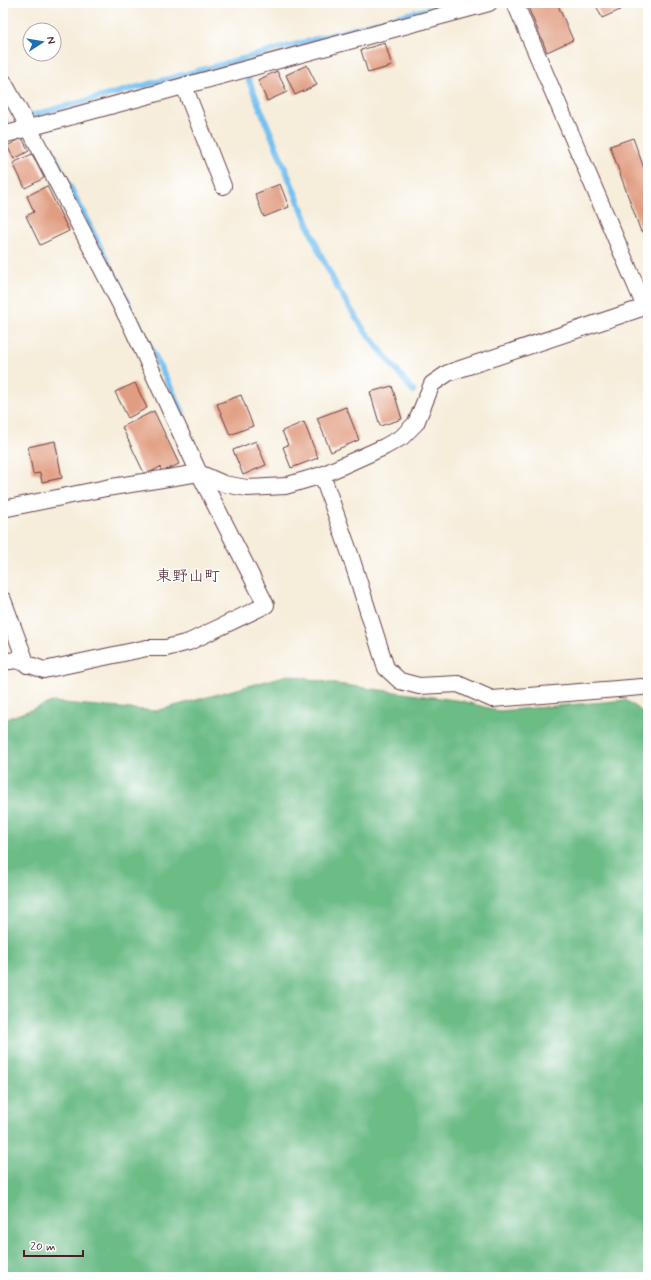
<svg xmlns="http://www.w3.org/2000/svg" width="651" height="1280" font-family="Mynerve,'Klee One',sans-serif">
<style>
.forest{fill:#6cbc86;stroke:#5b6e58}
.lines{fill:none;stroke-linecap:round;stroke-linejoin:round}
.stream{stroke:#77c1f0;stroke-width:6}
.building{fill:#e19d81}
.minor-casing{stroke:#643e45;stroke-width:18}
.minor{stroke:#fff;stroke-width:16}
.labels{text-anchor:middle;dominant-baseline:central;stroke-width:3;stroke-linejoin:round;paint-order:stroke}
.quarter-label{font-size:16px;fill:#4a1f2b;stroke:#fff}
</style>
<rect width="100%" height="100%" fill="#fff"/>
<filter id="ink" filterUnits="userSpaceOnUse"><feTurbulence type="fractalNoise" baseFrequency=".025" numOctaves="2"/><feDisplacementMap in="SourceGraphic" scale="8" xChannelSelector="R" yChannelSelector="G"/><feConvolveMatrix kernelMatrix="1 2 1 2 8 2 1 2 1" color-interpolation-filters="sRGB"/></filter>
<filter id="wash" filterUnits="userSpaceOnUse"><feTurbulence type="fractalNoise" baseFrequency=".012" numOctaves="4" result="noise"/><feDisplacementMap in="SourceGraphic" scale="16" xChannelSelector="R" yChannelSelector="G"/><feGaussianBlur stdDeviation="0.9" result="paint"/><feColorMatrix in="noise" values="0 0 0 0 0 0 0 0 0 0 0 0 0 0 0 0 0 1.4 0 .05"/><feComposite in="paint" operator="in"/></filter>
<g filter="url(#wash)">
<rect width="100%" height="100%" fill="#f6edda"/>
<path class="forest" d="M288 675 336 684 462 701 499 711 626 700 648 716V1277H3V720L52 702 156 711Z"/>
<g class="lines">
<path class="stream" d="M247 76 319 251 338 289 364 330 413 391
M30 116 450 3
M3 123H7
M51 149 129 304
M137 321 183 412"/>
</g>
<g id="blocks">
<path class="building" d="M538 3H557L573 40 547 52 528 7Z
M595 3H617L620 10 602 18Z
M385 43 392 66 368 73 361 50Z
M307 65 317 85 295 95 286 75Z
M277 71 287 92 267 101 258 80Z
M22 138 29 151 14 159 7 146Z
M633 138 648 179V229L641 232 610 146Z
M32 154 44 178 25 188 13 163Z
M280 184 289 207 264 217 255 194Z
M47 186 69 231 40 245 26 216 34 212 27 196Z
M135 383 147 408 128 418 115 392Z
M392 386 402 419 380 426 370 392Z
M241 395 253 426 230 435 217 404Z
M346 407 359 440 331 452 317 418Z
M154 411 179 464 162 472 160 467 145 475 122 427Z
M304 422 318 458 291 468 283 447 288 445 282 431Z
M55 441 62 478 42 482 40 473 33 474 28 447Z
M256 441 266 465 243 475 233 450Z"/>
</g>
</g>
<g filter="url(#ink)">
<use href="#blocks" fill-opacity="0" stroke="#643e45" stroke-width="1"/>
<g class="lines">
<g class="minor-casing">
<path id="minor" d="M515 3 645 307
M3 81 29 128 130 323 199 473 266 605 189 642 166 648H147L44 670 16 660 3 662
M184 86 223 186
M3 135 489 3
M322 475 350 554 386 668 400 681 419 686 458 684 492 699 642 687
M3 509 106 488 199 473 224 484 247 488 285 486 322 475 384 447 402 437 416 423 432 384 448 373 648 306
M3 600 27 665"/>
</g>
<use href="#minor" class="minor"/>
</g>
</g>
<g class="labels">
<g class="quarter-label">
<text x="188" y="576">東野山町</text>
</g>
</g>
<rect width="651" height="1280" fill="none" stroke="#fff" stroke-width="16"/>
<g transform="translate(42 42) rotate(78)"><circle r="19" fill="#ffffff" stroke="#b7a5aa"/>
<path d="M0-3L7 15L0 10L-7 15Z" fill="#1f6fb2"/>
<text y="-6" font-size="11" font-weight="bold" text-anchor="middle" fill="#4a1f2b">N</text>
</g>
<path d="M24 1250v6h59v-6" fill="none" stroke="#4a1f2b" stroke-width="2"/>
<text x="30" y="1250" font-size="12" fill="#4a1f2b" stroke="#ffffff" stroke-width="3" paint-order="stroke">20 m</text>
</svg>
